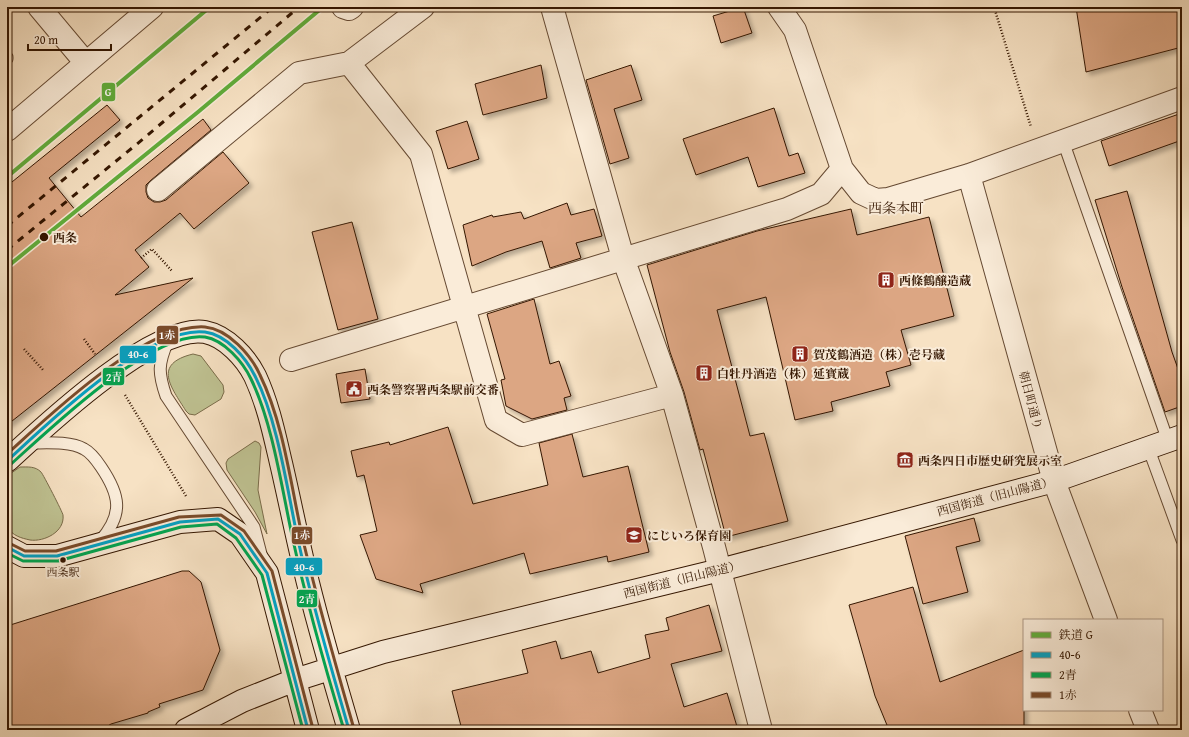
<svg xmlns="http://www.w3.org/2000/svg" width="1189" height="737" font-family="'Gentium Book Plus','Noto Serif JP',serif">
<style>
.green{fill:#bfc292;stroke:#7a6c4a}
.building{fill:#dca683;stroke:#341601;filter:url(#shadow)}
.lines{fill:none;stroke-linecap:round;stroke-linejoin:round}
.lane-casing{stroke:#654932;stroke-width:13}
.street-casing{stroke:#654932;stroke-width:24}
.secondary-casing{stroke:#341601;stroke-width:24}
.path{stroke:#341601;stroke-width:2.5;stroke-dasharray:1 2;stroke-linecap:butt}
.lane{stroke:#faecd9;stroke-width:11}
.street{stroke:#faecd9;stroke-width:22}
.secondary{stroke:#faecd9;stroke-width:22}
.rail{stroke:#341601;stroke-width:3;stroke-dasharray:7 7;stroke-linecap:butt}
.bus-1-casing{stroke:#faecd9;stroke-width:6}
.bus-2-casing{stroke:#faecd9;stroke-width:6}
.bus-3-casing{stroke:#faecd9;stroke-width:6}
.bus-1{stroke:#03a2c4;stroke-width:3}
.bus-2{stroke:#00a651;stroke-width:3}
.bus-3{stroke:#7a4b2a;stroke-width:3}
.rail-1-casing{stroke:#faecd9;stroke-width:7}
.rail-1{stroke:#60ad3b;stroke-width:4}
.stop-dot{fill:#341601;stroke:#faecd9;stroke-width:1.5}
.labels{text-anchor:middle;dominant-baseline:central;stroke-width:4;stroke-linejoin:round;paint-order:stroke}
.bus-label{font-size:11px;fill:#341601;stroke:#faecd9}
.stop-label{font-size:12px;font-weight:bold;fill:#341601;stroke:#faecd9;text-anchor:start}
.poi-label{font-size:12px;font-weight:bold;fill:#341601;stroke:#faecd9;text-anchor:start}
.street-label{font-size:12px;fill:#341601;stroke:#faecd9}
.quarter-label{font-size:14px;fill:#341601;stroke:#faecd9}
.line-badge{stroke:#faecd9;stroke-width:1.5}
.badge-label{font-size:11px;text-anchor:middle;font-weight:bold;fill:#fff}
</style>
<defs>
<filter id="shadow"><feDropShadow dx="3.5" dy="3.5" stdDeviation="2" flood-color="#0004"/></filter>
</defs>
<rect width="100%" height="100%" fill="#f7e2c4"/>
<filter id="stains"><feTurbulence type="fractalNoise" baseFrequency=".005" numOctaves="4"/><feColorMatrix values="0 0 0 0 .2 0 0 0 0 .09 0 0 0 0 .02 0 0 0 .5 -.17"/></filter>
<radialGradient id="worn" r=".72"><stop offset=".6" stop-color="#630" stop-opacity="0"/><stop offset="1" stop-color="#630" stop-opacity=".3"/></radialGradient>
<path class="green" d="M193 354 201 356 223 385 224 392 221 399 195 415 189 414 186 411C171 387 152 364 193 354Z
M255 441 259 443 261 447 258 490 267 534 255 512 227 470 226 463 228 459Z
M20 467C28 467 35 466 41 472 43 474 63 513 63 515 65 532 44 542 30 540 21 538 13 536 7 527V476Z"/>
<path class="building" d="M743 7 752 33 721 43 713 16Z
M1076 7H1182V47L1086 72Z
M541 65 547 98 483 115 475 84Z
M631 65 642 100 614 109 629 158 610 164 586 80Z
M107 105 120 120 49 178 81 217 203 119 211 130 150 181 146 185V192L148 198 154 202H160L166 200 223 152 249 183 194 229 180 213 135 250 149 267 115 295 193 278 7 425V186Z
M774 108 789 156 798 153 805 173 758 187 748 157 696 175 683 139Z
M1182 113V140L1109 166 1101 141Z
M467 121 479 159 448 169 436 131Z
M1127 191 1172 352 1182 380V406L1165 412 1122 287 1095 200Z
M567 203 571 215 594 209 602 236 576 243 581 258 550 268 542 241 506 252 472 266 463 225 492 215 493 217 521 212 524 219Z
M851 209 857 235 929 217 954 316 901 330 911 365 886 372 890 386 831 402 833 411 795 420 766 297 717 310 750 436 764 433 788 521 726 537 703 449 700 450 684 392 670 352 647 265 757 231Z
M352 222 378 319 338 330 312 232Z
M534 299 550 364 559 361 571 396 564 398 567 410 532 419 506 406 501 380 505 379 487 314Z
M365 369 370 399 341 403 336 374Z
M448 427 473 504 548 485 539 443 572 434 583 477 628 466 649 552 608 562 607 556 530 574 524 553 420 584 423 593 376 579 360 535 377 531 364 475 357 477 351 451 389 442 390 445Z
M974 518 980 541 956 547 968 592 923 604 905 536Z
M182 571H189L201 582 220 650 203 690 159 704 160 707 148 712V713L111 724 101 730H7V626Z
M913 587 940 682 1024 650V730H889L875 696 849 605Z
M709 605 722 651 671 664 684 707 727 693 738 730H462L452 691 528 673 522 650 556 641 561 659 591 651 598 673 650 658 645 635 669 630 666 618Z"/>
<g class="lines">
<g class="lane-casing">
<path id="lane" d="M7 57V59
M1063 141 1168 441
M168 341C158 364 158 373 166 396L254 527 261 554
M30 443C46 443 70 441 84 449 90 452 97 461 101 467 120 495 124 514 100 541
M1148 447 1182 540"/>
</g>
<g class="street-casing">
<path id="street" d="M39 7 85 62
M343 7 349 9 352 7
M423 7 349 63 421 154 496 420 522 435 672 395
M552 7 623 258 672 395 714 547 761 730
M779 7 795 30 842 169 861 193 876 200 888 199 969 175 1182 98
M7 130 152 7
M969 175 1054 481 1106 620
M158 190 299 73 349 63
M291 360 787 209 821 194 842 169
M1140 710 1148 730"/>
</g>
<g class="secondary-casing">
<path id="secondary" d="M7 461C44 427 154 323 205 332 226 336 246 358 255 376 268 404 274 433 281 463 288 493 294 523 301 553 314 613 332 671 349 730
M7 547 24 556H57L180 522 218 519 240 534 267 573 308 730
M186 730 242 701 295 680 383 652 720 570 1054 481 1182 436"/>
</g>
<path class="path" d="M994 7 1031 127
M141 258 152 249 172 271
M84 339 95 354
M24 349 44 371
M125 395 186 496"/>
<use href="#lane" class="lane"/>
<use href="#street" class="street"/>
<use href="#secondary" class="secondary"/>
<path class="rail" d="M7 226 273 7
M7 250 137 144 299 7"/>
<g class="bus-1-casing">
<path id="bus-1" d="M7 461C47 424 149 325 205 332 227 335 246 358 255 376 278 421 287 489 298 540 312 604 331 667 349 730
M7 547 24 556H57L180 522 218 519 240 534 267 573 308 730"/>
</g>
<g class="bus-2-casing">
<path id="bus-2" d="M10 465C49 430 152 330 205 337 224 340 243 362 251 379 273 424 282 490 293 540 307 604 325 667 344 730
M7 553 23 561H58L181 527 217 524 236 538 262 575 303 730"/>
</g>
<g class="bus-3-casing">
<path id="bus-3" d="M7 454C50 415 145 323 205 327 228 329 251 355 260 375 284 424 291 487 303 540 318 604 336 666 354 729
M9 543 25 551H56L179 517 221 515 244 531 272 571 313 729"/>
</g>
<use href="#bus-1" class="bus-1"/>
<use href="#bus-2" class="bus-2"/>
<use href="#bus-3" class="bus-3"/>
<g class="rail-1-casing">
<path id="rail-1" d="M7 177 210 7
M7 267 198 112 323 7"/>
</g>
<use href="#rail-1" class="rail-1"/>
</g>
<defs>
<g id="building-square" transform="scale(0.9)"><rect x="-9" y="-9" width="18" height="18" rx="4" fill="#8f2418" stroke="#faecd9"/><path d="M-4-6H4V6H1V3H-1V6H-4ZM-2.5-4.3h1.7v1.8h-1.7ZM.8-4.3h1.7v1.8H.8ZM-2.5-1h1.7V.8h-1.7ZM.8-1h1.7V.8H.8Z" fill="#fff"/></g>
<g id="civic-square" transform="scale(0.9)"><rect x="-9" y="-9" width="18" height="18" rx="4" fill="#8f2418" stroke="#faecd9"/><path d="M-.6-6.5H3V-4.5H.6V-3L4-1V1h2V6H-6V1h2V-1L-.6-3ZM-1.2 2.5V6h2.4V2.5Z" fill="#fff"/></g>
<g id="museum-square" transform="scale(0.9)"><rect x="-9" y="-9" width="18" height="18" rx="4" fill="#8f2418" stroke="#faecd9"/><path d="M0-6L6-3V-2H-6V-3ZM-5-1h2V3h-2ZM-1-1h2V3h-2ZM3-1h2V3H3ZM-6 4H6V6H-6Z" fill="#fff"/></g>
<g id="school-square" transform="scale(0.9)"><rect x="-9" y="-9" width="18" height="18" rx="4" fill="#8f2418" stroke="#faecd9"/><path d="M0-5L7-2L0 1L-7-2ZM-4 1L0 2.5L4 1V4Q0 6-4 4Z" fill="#fff"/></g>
</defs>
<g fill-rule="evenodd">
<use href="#building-square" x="886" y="280"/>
<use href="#building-square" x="800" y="354"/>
<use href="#building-square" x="704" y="373"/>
<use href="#civic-square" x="354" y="389"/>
<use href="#museum-square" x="905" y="460"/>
<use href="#school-square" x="634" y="535"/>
</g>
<g class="stop-dot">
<circle cx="44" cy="237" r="5"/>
<circle cx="63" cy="560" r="3.5"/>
</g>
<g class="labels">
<g class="bus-label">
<text x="63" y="572">西条駅</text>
</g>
<g class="stop-label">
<text x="53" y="237">西条</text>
</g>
<g class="poi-label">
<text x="899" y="280">西條鶴醸造蔵</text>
<text x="813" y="354">賀茂鶴酒造（株）壱号藏</text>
<text x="717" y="373">白牡丹酒造（株）延寳蔵</text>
<text x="367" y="389">西条警察署西条駅前交番</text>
<text x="918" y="460">西条四日市歴史研究展示室</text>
<text x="647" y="535">にじいろ保育園</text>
</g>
<g class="street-label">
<text transform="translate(1031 400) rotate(75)">朝日町通り</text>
<text transform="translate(995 496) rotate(-15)">西国街道（旧山陽道）</text>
<text transform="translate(682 579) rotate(-14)">西国街道（旧山陽道）</text>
</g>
<g class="quarter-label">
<text x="896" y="208">西条本町</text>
</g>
</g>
<g class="line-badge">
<rect x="101" y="82" width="15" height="20" rx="4" fill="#60ad3b"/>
<rect x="156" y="325" width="23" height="20" rx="4" fill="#7a4b2a"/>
<rect x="119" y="345" width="38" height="19" rx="4" fill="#03a2c4"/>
<rect x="102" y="367" width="23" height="19" rx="4" fill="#00a651"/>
<rect x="291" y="526" width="22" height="19" rx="4" fill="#7a4b2a"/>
<rect x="285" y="557" width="38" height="19" rx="4" fill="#03a2c4"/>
<rect x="296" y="589" width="22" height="19" rx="4" fill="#00a651"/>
</g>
<g class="badge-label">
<text x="108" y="96">G</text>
<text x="167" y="339">1赤</text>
<text x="138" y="358">40-6</text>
<text x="114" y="381">2青</text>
<text x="302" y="539">1赤</text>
<text x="304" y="571">40-6</text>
<text x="307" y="603">2青</text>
</g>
<rect width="1189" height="737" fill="none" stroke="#f7e2c4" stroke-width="24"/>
<rect x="8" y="8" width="1173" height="721" fill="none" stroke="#341601" stroke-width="2"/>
<rect x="12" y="12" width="1165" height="713" fill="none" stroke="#341601"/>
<rect x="1023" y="619" width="140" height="92" fill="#faecd9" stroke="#ab9683"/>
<rect x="1031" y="632" width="20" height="6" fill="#60ad3b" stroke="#ab9683"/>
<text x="1059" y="639" font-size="12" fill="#341601">鉄道 G</text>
<rect x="1031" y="652" width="20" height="6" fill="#03a2c4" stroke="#ab9683"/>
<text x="1059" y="659" font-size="12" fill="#341601">40-6</text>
<rect x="1031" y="672" width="20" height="6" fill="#00a651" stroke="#ab9683"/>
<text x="1059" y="679" font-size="12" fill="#341601">2青</text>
<rect x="1031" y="692" width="20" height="6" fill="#7a4b2a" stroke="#ab9683"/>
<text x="1059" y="699" font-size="12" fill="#341601">1赤</text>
<path d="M28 44v6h83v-6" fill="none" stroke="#341601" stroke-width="2"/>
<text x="34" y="44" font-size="12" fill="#341601" stroke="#faecd9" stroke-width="3" paint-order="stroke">20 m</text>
<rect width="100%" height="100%" filter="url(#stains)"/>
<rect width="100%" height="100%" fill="url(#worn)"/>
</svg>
